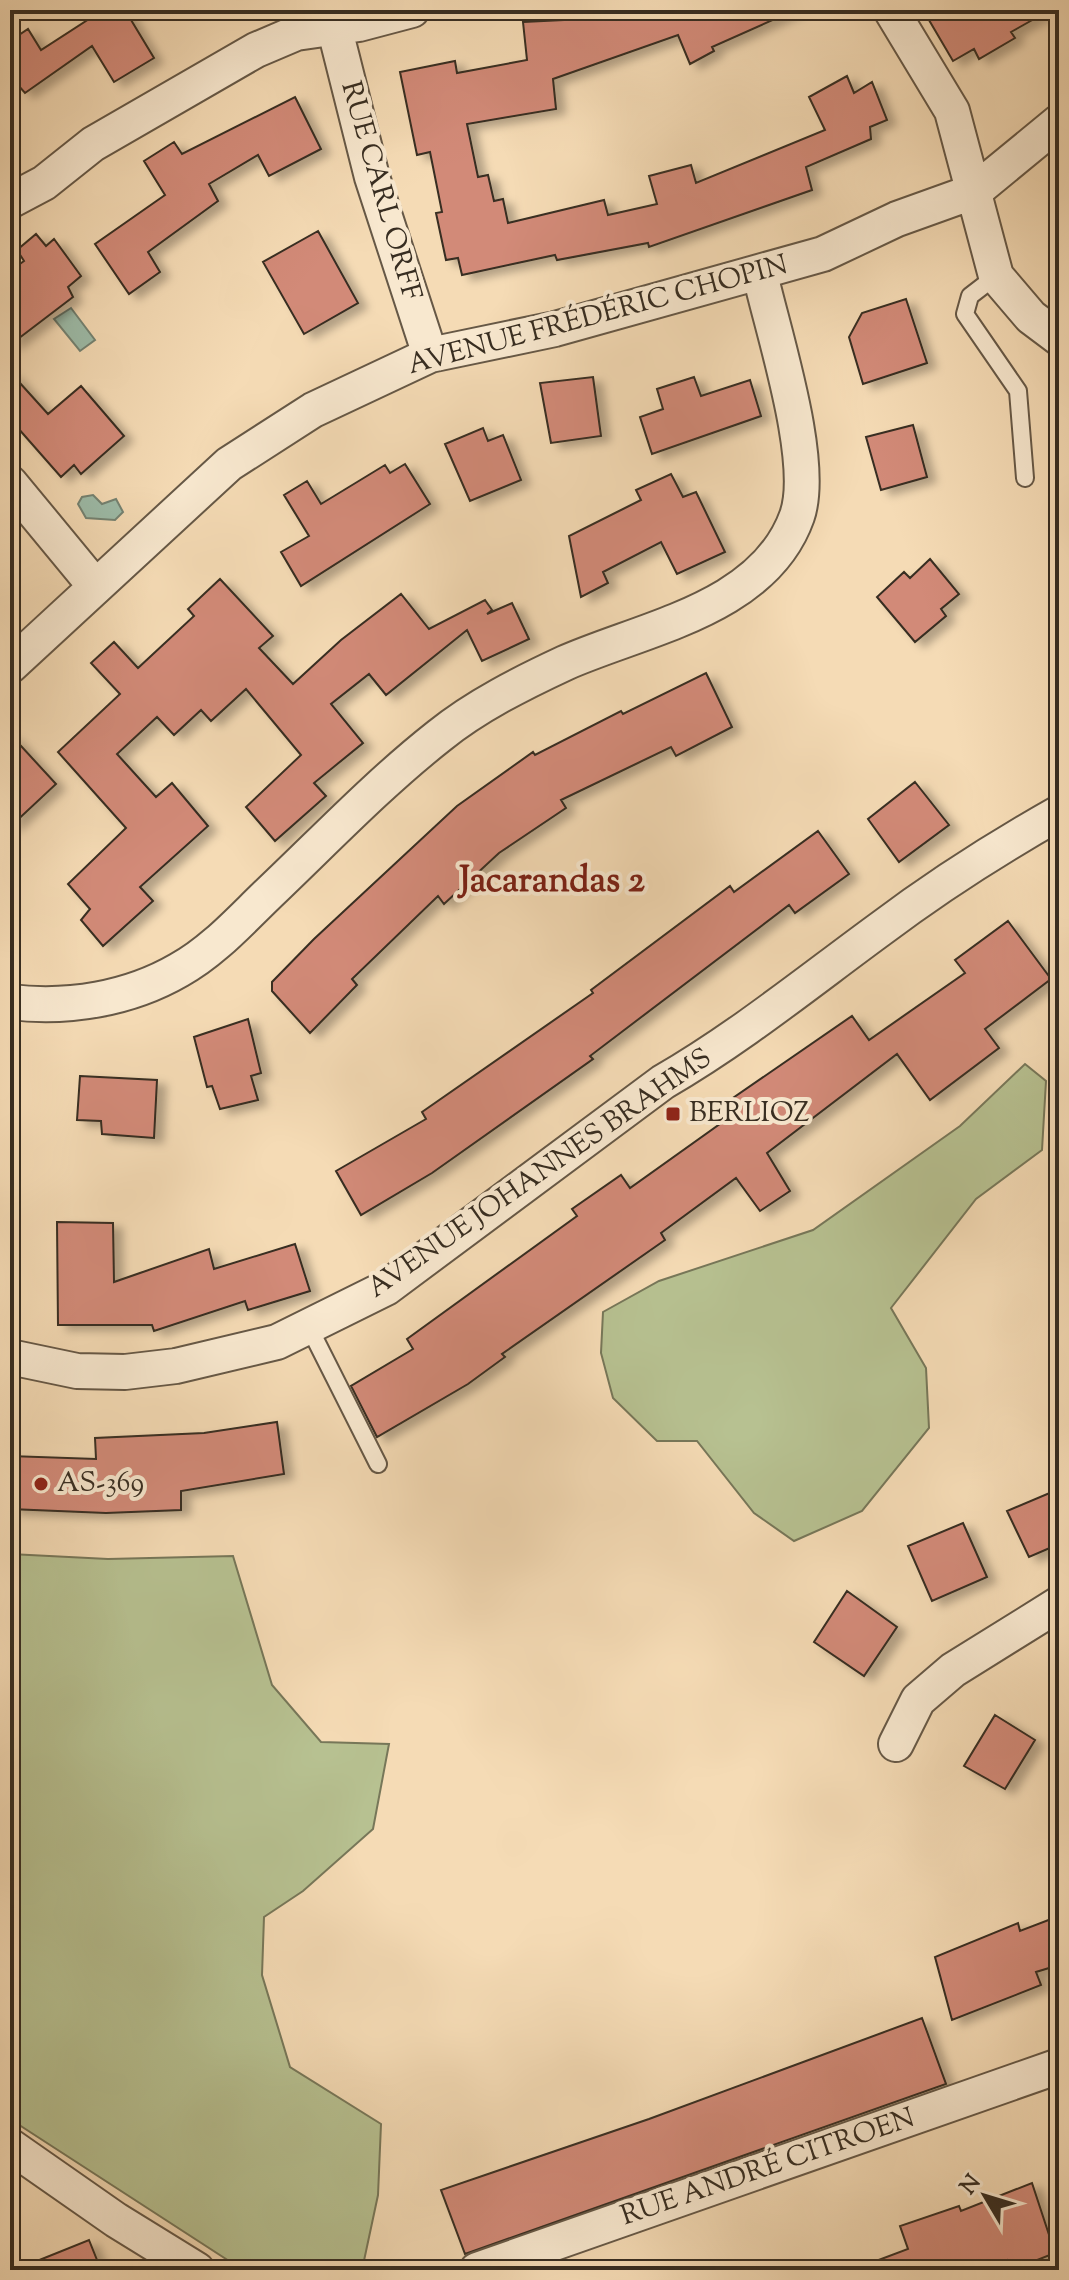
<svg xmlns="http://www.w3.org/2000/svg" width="1069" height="2280" font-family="'Sorts Mill Goudy',serif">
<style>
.green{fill:#b7c191;stroke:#777759;stroke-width:2}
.water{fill:#9dbca9;stroke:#748373;stroke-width:2}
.building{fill:#d28a78;stroke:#372d21;stroke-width:2;filter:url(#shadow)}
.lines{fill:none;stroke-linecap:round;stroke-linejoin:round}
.service-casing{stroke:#665846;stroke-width:20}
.minor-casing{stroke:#665846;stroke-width:38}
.service{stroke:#f8e8cf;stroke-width:16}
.minor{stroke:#f8e8cf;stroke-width:34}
.poi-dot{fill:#8f2418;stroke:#f8e8cf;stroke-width:3}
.labels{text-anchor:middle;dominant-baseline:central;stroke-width:8;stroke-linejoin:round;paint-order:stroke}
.street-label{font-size:28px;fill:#372d21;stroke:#f8e8cf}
.poi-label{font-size:28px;fill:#372d21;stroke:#f8e8cf;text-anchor:start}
.district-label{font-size:36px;font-weight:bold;fill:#7a1f14;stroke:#f8e8cf}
</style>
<defs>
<filter id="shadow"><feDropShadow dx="9" dy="5" stdDeviation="4" flood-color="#0004"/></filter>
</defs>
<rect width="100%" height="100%" fill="#f5dbb5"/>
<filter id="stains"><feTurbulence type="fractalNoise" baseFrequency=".0025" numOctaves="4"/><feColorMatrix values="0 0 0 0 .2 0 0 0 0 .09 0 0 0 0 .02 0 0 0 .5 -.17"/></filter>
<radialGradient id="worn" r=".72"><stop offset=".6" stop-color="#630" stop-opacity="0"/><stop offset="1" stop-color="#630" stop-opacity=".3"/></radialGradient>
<path class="green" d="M1025 1064 1046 1081 1042 1150 976 1199 891 1308 926 1368 929 1428 862 1511 794 1541 754 1513 697 1441H657L613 1398 601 1353 603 1312 659 1281 813 1230 960 1126Z
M10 1554 108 1559 233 1556 272 1685 321 1742 389 1744 373 1829 303 1891 264 1917 262 1975 290 2067 381 2124 378 2195 362 2270H243L10 2119Z"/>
<path class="water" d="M71 308 95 340 80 351 54 319Z
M93 495 102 504 116 499 123 512 115 520 86 518 78 504 82 497Z"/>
<path class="building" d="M103 10H125L154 58 114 82 92 46 25 93 10 76V41L28 29 41 50Z
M600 10H795L712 47 714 51 690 64 678 35 553 79 556 109 467 124 478 177 488 175 494 201 503 199 508 223 604 200 608 215 657 204 649 176 691 165 696 183 825 130 809 97 847 76 854 93 872 82 887 120 870 127 871 139 806 167 812 190 649 247 648 243 557 260 555 255 462 275 458 258 446 260 436 213 442 212 430 152 417 155 400 72 455 61 457 73 527 60 523 22 564 20Z
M945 10H1050L1011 32 1015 38 979 59 974 49 953 61 929 20Z
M295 97 321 149 269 176 258 155 209 184 218 201 148 252 160 272 129 294 95 244 165 195 144 161 174 142 182 154Z
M318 231 358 303 304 334 263 262Z
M36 234 46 246 54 239 81 276 68 287 73 297 10 345V271L24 261 17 250Z
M906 299 927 363 863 384 849 337 862 313Z
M10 372 48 414 81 386 124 436 81 474 74 465 61 477 10 419Z
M593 377 601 436 551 443 540 383Z
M694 377 701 396 750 380 761 416 652 454 640 417 663 409 657 389Z
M913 425 927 477 881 490 866 437Z
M483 428 488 441 503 435 521 480 470 501 445 444Z
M405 464 430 504 301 586 281 552 309 536 284 495 307 481 321 504 385 465 390 473Z
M671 474 683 497 696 492 725 552 677 574 661 542 603 572 608 583 581 597 569 536 641 500 636 490Z
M930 559 959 594 941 609 946 616 915 642 877 597 904 572 910 578Z
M220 579 273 636 259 648 293 684 341 640 401 594 429 629 485 600 492 610 487 614 512 603 529 639 482 661 467 630 386 695 369 674 331 704 363 743 314 783 326 796 275 841 246 807 301 755 246 689 211 721 201 710 174 735 157 717 117 754 156 797 172 783 208 826 140 887 153 901 103 946 81 920 90 909 68 884 126 828 58 752 120 694 91 663 114 642 138 668 194 616 188 609Z
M706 673 732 727 676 756 671 747 561 800 566 808 499 853 444 904 438 896 352 979 357 985 310 1033 272 991V982L314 939 457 806 533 752 535 755 621 711 623 714Z
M10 734 56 784 10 827Z
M915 782 949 825 899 862 868 819Z
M818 831 849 874 795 913 789 905 590 1056 593 1059 432 1173 361 1215 336 1171 426 1119 422 1112 593 993 591 990 730 886 734 892Z
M1008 921 1051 979 985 1029 999 1048 930 1100 897 1054 767 1153 790 1191 760 1211 736 1178 661 1233 665 1240 502 1354 505 1357 468 1384 377 1437 351 1386 413 1349 407 1339 577 1216 572 1209 621 1175 630 1188 738 1111 730 1100 852 1016 869 1040 965 973 955 960Z
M248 1019 261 1073 251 1076 258 1100 220 1109 212 1086 207 1087 194 1037Z
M80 1076 157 1080 154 1138 102 1134 101 1121 77 1120Z
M57 1222 113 1223 114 1282 209 1249 214 1269 295 1244 310 1291 248 1310 245 1301 154 1331 152 1325H58Z
M277 1422 284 1474 181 1491V1510L106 1513 10 1509V1456L96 1459 95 1438 204 1433Z
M1059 1489V1544L1029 1557 1007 1511Z
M963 1523 987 1577 932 1601 908 1546Z
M847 1591 897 1627 864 1676 814 1642Z
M995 1715 1035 1740 1005 1789 964 1766Z
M1059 1916V1965L1036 1972 1041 1985 952 2020 935 1957 1018 1923 1020 1931Z
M922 2018 946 2084 465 2254 441 2190 649 2119Z
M1032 2183 1055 2253 1012 2270 1007 2260 974 2270H860V2267L908 2249 900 2226 959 2206 961 2211Z
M89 2240 101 2270H17V2269Z"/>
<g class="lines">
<g class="service-casing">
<path id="service" d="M996 276 970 296 965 314 1018 391 1025 478
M309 1327 378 1464"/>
</g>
<g class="minor-casing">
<path id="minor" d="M891 10 952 111 996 276 1031 317 1059 338
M334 26 372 177 430 355
M10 201 44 183 93 144 256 50 296 33 359 24 412 10
M10 483 95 586
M10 666 229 464 313 410 430 355 555 329 823 254 897 219 975 191 1059 122
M10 1002C68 1009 129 999 179 970 212 952 240 921 266 896 323 842 378 784 439 736 476 706 522 683 565 663 644 628 764 609 797 516 816 462 773 332 760 274
M10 1357 77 1371 125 1372 176 1366 277 1342 386 1288 663 1082C739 1038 808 982 879 930 936 887 997 848 1059 813
M896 1744 918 1700 953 1670 1059 1604
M10 2146 116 2220 197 2270
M477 2270 1059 2066"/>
</g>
<use href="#service" class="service"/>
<use href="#minor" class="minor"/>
</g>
<g class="poi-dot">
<rect x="665" y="1106" width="16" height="16" rx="4"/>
<circle cx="41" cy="1484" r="8"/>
</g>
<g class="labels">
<g class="street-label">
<text transform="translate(380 191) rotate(74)">RUE CARL ORFF</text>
<text transform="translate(598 316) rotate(-15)">AVENUE FRÉDÉRIC CHOPIN</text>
<text transform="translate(540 1174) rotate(-35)">AVENUE JOHANNES BRAHMS</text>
<text transform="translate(768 2168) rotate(-19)">RUE ANDRÉ CITROEN</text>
</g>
<g class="poi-label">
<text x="689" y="1114">BERLIOZ</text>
<text x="57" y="1484">AS-369</text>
</g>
<g class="district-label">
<text x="552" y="882">Jacarandas 2</text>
</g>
</g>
<rect width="1069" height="2280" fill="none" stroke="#f5dbb5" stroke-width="40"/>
<rect x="12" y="12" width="1045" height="2256" fill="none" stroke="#372d21" stroke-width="4"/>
<rect x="20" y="20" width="1029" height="2240" fill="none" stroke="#372d21" stroke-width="2"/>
<g transform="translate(985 2196) rotate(308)" stroke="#f8e8cf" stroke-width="6" paint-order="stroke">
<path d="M0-6L14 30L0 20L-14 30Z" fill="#372d21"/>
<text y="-12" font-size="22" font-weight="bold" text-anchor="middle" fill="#372d21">N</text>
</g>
<rect width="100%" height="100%" filter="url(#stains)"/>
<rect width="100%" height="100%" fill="url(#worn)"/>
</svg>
